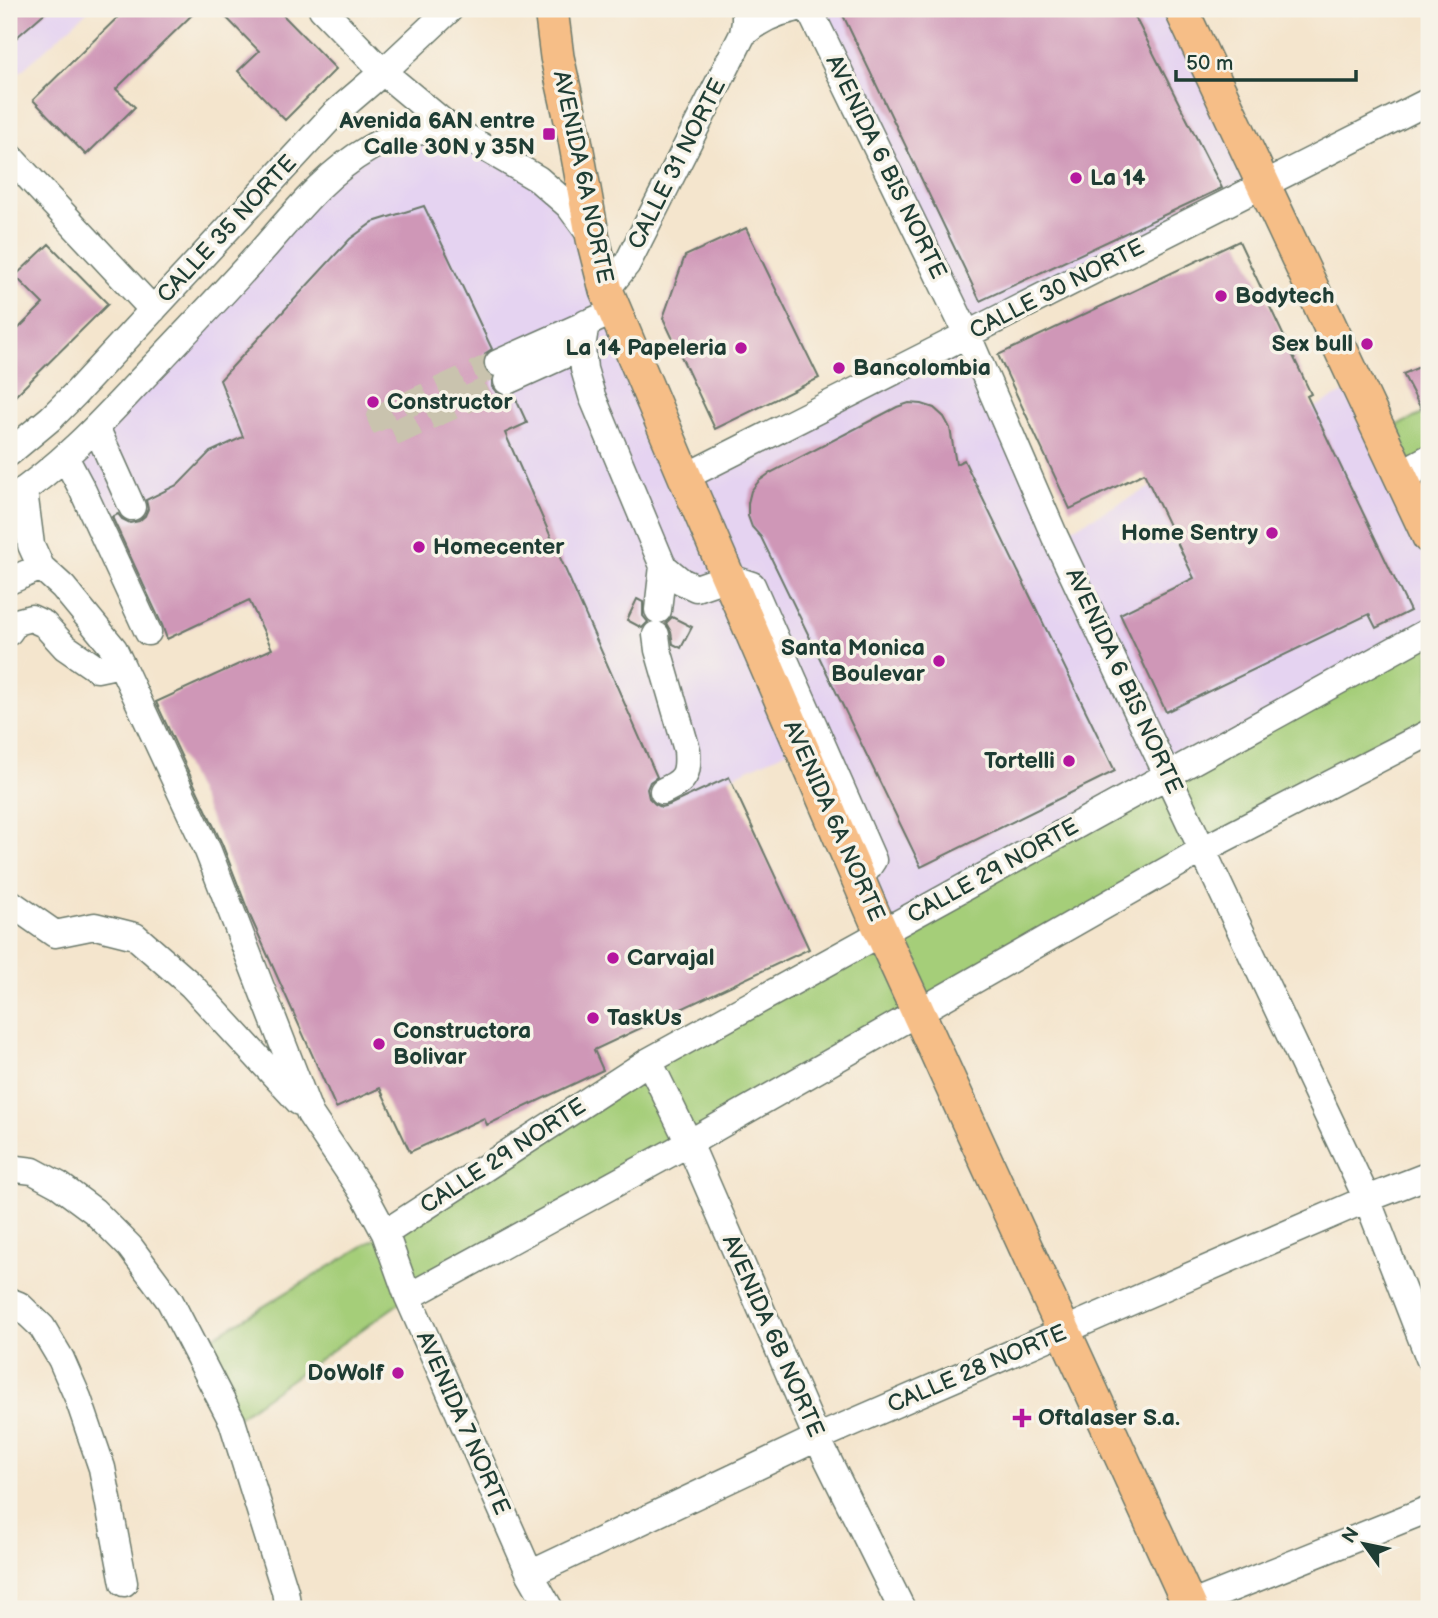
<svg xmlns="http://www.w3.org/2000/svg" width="1438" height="1618" font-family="'Balsamiq Sans',sans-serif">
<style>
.built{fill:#e5d3f1}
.green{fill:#a5ce79;stroke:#628656;stroke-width:2}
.building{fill:#cf97b7}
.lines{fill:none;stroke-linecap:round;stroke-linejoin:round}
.minor-tunnel{stroke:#c9c3ae;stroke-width:26;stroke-dasharray:26 13;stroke-linecap:butt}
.minor-casing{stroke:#6a786a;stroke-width:29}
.major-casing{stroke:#6a786a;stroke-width:36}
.minor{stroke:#fff;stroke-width:26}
.major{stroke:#f6be87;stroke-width:33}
.poi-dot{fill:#b5179e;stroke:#f7f3e8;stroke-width:2.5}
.labels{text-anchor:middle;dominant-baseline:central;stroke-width:7;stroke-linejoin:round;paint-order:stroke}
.poi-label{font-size:23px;font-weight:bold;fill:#1f3d34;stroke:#f7f3e8;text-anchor:start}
.street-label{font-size:23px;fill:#1f3d34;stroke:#f7f3e8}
</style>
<rect width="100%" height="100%" fill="#f7f3e8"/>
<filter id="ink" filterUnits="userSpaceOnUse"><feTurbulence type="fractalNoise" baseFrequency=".0143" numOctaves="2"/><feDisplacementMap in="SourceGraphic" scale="14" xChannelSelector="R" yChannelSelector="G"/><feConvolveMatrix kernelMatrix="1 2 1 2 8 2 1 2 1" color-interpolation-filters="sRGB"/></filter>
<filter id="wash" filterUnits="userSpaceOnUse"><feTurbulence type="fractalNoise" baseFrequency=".00686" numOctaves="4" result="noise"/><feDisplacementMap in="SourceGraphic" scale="28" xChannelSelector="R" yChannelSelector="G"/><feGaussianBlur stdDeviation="1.57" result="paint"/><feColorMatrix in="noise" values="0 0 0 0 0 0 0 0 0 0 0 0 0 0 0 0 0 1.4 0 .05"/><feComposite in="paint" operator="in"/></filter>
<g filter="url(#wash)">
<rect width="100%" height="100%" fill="#f4e5cd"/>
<path class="built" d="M9 9H90L9 82Z
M809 9H1181L1263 185 968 334 1055 537 1151 487 1358 386 1380 433 1429 458V631L882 932 800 745 599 838 272 649 249 601 167 639 110 518 72 451 347 162 449 127 569 206 684 476 967 334Z"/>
<path class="green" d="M1429 411V458L1416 465 1380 433Z
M1429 631V733L408 1297 232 1421 195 1348 385 1233 649 1060Z"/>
<g id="blocks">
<path class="building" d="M9 9H49L9 44Z
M126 9H198L116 89 135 107 86 155 33 100Z
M218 9H277L336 69 285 120 238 71 259 51Z
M840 9H1131L1222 188 980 301Z
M424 206 492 349 486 353 482 361 484 370 492 377V387L497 393 505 397 514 395 527 423 505 433 657 777 650 782 647 789 649 798 655 804 661 807 669 805 729 777 809 949 594 1050 603 1070 487 1125 484 1118 410 1152 380 1088 336 1108 251 918 222 844 156 702 272 649 249 600 167 639 162 625 112 517 118 514 122 519 130 523 139 521 145 516 148 509 146 500 179 484 210 452 243 437 220 380 350 239 373 222Z
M746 228 819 378 715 429 663 318 685 256Z
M1239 241 1311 394 1307 396 1410 611 1376 628 1369 614 1166 712 1120 614 1194 578 1144 473 1070 509 998 355Z
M49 244 108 304 9 402V338L43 304 15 276Z
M1429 363V424L1403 374Z
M909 403 922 404 934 408 944 417 950 428 956 464 964 460 1115 771 921 867 761 537 752 527 748 516V503L751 491 759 481 770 473 897 407Z
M637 599 643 602V616L648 622 642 628 627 620Z
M672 617 692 627 681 648 673 644 671 632 666 623Z"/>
</g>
</g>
<g filter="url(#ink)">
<use href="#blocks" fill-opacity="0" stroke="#6a786a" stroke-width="2"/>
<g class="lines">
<path class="minor-tunnel" d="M498 363 380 417 388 436 507 381"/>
<g class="minor-casing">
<path id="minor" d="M322 9 383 72 449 127 538 179 569 206 591 236
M809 9 967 334 1055 537 1367 1199 1429 1358
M743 34C758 21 773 13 794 9
M9 156 153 310
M606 290 627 264 743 34 745 22V9
M586 323 582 347 584 369 592 396 663 566 681 581 696 588 728 577 752 585 873 860 859 881
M498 363 599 318
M507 381 582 347
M96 427 132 507
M9 453 51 418 75 394 334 114 383 72 450 9
M65 457 82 489 148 632
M685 477 1429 101
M1406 487 1416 465 1429 458
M24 491 31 545 41 567 63 587 114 649 208 851 310 1114 365 1196 385 1233 408 1297 530 1574 550 1609
M11 499C59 467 98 426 137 384 177 342 218 299 257 256 291 218 323 175 368 149 395 133 419 132 449 127
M9 581 41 567
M658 610 663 566
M9 632 16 622 31 618 44 624 65 647 97 669 121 664
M656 635 658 650 687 750C689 775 685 781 663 791
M9 902 55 934 95 926 135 936 191 985 299 1102
M649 1061 689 1143 817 1438 902 1609
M9 1168 33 1171 59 1185 94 1211 130 1247 170 1301 232 1421 285 1591 288 1609
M385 1233 649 1061 1429 631
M408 1297 689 1143 1204 849 1429 733
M9 1301 19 1305 42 1327 61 1359 78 1398 102 1468 124 1583
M530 1574 817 1438 1367 1199 1429 1175
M1180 1609 1429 1509"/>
</g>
<g class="major-casing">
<path id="major" d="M551 9 557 57 574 134 593 239 606 290 685 477 875 918 1191 1609
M1181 9 1429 537"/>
</g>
<use href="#minor" class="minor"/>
<use href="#major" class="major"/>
</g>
</g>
<g class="poi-dot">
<rect x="542" y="127" width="14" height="14" rx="3.5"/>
<circle cx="1076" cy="178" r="7"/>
<circle cx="1221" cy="296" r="7"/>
<circle cx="1367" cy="344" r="7"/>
<circle cx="741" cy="348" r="7"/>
<circle cx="839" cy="368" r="7"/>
<circle cx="373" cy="402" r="7"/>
<circle cx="1272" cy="533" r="7"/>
<circle cx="419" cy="547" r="7"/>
<circle cx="939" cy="661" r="7"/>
<circle cx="1069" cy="761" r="7"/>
<circle cx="613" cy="958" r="7"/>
<circle cx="593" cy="1018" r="7"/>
<circle cx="379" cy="1044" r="7"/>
<circle cx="398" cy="1373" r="7"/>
<path d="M1018.5 1407.5h7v7h7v7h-7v7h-7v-7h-7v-7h7z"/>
</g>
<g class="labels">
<g class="poi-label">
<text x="535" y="121" text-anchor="end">Avenida 6AN entre<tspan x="535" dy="26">Calle 30N y 35N</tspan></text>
<text x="1090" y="178">La 14</text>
<text x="1235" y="296">Bodytech</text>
<text x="1353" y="344" text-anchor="end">Sex bull</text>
<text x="727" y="348" text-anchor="end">La 14 Papeleria</text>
<text x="853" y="368">Bancolombia</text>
<text x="387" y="402">Constructor</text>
<text x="1258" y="533" text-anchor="end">Home Sentry</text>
<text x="433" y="547">Homecenter</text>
<text x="925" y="648" text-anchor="end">Santa Monica<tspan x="925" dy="26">Boulevar</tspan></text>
<text x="1055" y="761" text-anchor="end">Tortelli</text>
<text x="627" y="958">Carvajal</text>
<text x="607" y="1018">TaskUs</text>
<text x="393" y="1031">Constructora<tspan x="393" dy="26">Bolivar</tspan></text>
<text x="384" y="1373" text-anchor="end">DoWolf</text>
<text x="1038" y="1418">Oftalaser S.a.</text>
</g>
<g class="street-label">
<text transform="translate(677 164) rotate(-63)">CALLE 31 NORTE</text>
<text transform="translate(886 167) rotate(64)">AVENIDA 6 BIS NORTE</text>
<text transform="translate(583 177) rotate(78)">AVENIDA 6A NORTE</text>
<text transform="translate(227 229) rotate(-47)">CALLE 35 NORTE</text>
<text transform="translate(1057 289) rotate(-27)">CALLE 30 NORTE</text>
<text transform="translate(1124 681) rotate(65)">AVENIDA 6 BIS NORTE</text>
<text transform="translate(834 821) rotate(66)">AVENIDA 6A NORTE</text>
<text transform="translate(993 871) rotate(-29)">CALLE 29 NORTE</text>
<text transform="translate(503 1156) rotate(-33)">CALLE 29 NORTE</text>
<text transform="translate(773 1336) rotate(66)">AVENIDA 6B NORTE</text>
<text transform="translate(977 1369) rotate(-23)">CALLE 28 NORTE</text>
<text transform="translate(463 1423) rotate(66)">AVENIDA 7 NORTE</text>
</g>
</g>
<rect width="1438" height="1618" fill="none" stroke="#f7f3e8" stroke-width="35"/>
<g transform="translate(1364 1544) rotate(303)" stroke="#f7f3e8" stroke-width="5" paint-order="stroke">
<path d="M0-5L12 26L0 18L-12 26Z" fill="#1f3d34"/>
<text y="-10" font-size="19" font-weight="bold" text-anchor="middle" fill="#1f3d34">N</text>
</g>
<path d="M1176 70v10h180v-10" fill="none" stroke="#1f3d34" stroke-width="3.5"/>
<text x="1186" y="70" font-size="21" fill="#1f3d34" stroke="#f7f3e8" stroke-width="5" paint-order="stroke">50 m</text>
</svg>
